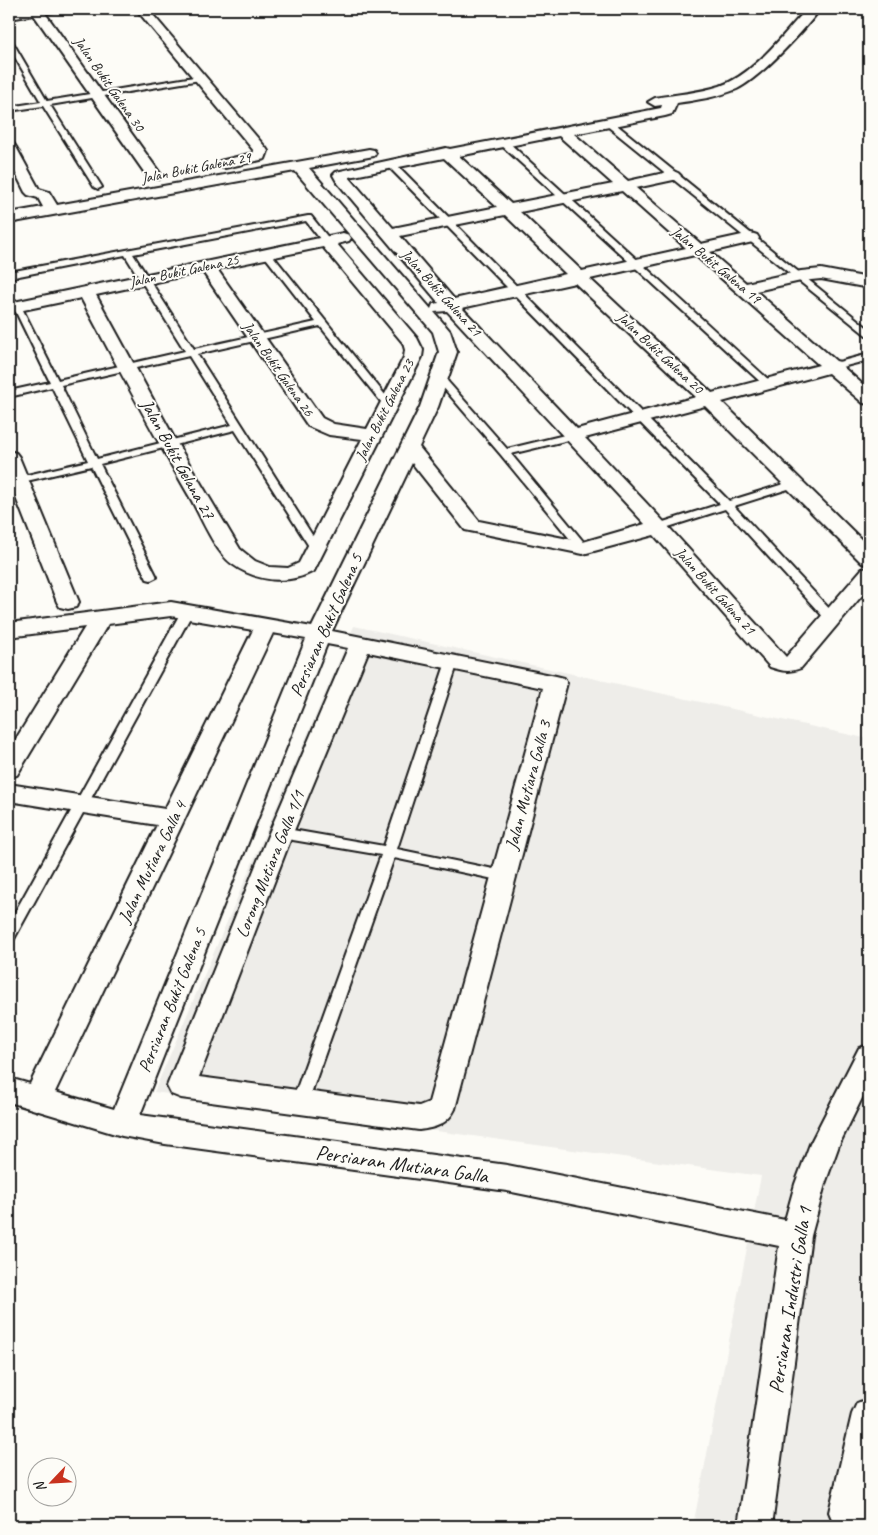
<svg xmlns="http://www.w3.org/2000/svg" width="878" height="1535" font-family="Caveat,sans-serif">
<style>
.built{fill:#eeede9}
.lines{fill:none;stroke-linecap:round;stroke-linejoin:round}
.lane-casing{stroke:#1c1c1c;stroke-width:4}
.street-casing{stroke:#1c1c1c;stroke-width:4}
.lane{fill:#fdfcf7;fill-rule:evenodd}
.street{fill:#fdfcf7;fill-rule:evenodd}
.labels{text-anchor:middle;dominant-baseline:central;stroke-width:4;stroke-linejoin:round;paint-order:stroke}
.far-street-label{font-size:15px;fill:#1c1c1c;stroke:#fdfcf7}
.street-label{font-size:18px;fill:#1c1c1c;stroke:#fdfcf7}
.near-street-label{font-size:21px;fill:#1c1c1c;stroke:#fdfcf7}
</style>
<rect width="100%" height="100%" fill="#fdfcf7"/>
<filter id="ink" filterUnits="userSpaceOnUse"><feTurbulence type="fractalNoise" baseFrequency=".02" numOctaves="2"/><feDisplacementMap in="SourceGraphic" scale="10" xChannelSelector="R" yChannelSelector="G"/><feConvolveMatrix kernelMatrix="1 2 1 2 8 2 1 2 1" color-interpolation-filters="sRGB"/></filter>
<g filter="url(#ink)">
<path class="built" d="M354 626 869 739V1526H693L761 1176 154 1092Z"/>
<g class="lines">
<g class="lane-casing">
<path id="lane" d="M762 9H778L773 12Z
M9 39 12 41 47 101 200 76 204 78 200 80 50 105 102 187 98 189 94 187 43 106 9 111V107L41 102 9 47Z
M606 121H612L869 329V336L866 335 606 125Z
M500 140H506L771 382V386H765L500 144Z
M388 162H394L729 501 793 481H801L802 483 801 485 734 506 836 616 838 619 836 622H828L725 509 662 529H654L653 527 654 525 720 504 388 166Z
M308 216H311L330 240V244H324L306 221 133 254 194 349 316 322 263 254 270 252 394 406 392 408H386L320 326 197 354 321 549 316 552 312 551 235 430 100 464 157 577 151 580 147 579 91 466 18 483 13 480 14 478 88 461 52 387 9 397V391L50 382 13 306 17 303 21 306 58 380 185 351 125 255 9 278V272ZM189 356 232 425 97 459 61 385Z
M869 354V360L834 369 829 366 831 364Z
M439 374 442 375 507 449 573 433 577 434V438L511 454 587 546 588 548 587 550H579L501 455 436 379 434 377Z
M187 608 193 612 14 939 9 940V923L181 612Z
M452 658 458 662 397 849 503 871 508 873 510 876 508 879 503 881 394 858 308 1102 305 1106 300 1108 295 1106 292 1102 381 855 281 838 276 836 274 833 276 830 281 828 384 846 446 662Z"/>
</g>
<g class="street-casing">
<path id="street" d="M25 9H55L53 12 45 13 162 176 159 179H149L34 15 9 19V11Z
M136 9H148L266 148 268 151 265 159 225 168 220 167 218 164 220 161 253 153 254 151Z
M807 9H820C805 30 760 78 737 89 718 97 697 100 677 103L672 114 665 116 574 134 628 181 673 171 678 173 681 176 678 179 636 188 701 244 751 233 757 235 759 238 757 241 710 252 746 283 801 271 821 269 869 278V288L821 279 801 281 756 291 836 361 840 362 843 367 869 390V404L863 403 828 373 722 402 869 547V565L862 563 705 406 585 438 665 523 786 657 862 569 869 568V587L801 668C789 673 782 671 770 667L654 535 583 554 465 530 412 463 332 631 556 676 564 678 567 683 455 1109C448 1124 435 1128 419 1130L181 1098 171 1094 167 1086 269 833 348 648 327 644 140 1115 507 1165 785 1220 795 1184 810 1144 859 1048 869 1045V1084L839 1145 825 1184 811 1236 772 1526H738L779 1246 507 1191 165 1144 122 1136 9 1102V1078L30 1084 157 825 9 801V784L165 809 253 630 171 616 108 624 17 775 9 777V750L85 627 9 637V623L171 602 312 627 420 407 439 352 433 332 295 171 9 223V213L43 207 38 198 28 195 25 192 9 160V143L14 144 16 147 39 189 49 192 57 205 369 149 374 150 376 153 374 156 309 168 431 309 433 304 439 303 337 182 333 175 336 172 446 148 450 149 661 108 662 105 655 106 648 102 655 98C677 94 699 93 720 86 756 73 782 35 807 9ZM559 136 613 184 511 204 459 156ZM444 158 497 207 393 228 349 177ZM622 191 686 248 582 271 520 212ZM505 215 566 274 454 299 400 236ZM695 255 819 365 712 393 590 279ZM575 283 696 397 577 429 462 308ZM447 311 645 524 583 542 479 521 419 447 438 407 457 352 450 331 434 312ZM273 633 306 639 114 1109 55 1092ZM368 652 543 688 429 1102 419 1106 199 1077 293 833Z
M343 233 349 235 351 238 349 241 337 244 417 338 423 350 422 357 314 571C288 585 257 582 232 564 215 551 202 520 192 501 153 434 117 366 81 298L9 313V303ZM323 247 403 343 405 350 404 357 367 429 334 424 322 418 217 269ZM203 272 308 426 329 435 362 439 299 563 288 568 270 567 255 561 240 549 178 445 96 295Z
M9 451 16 453 19 457 79 602 76 607 68 609 60 607 57 602 9 480Z
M869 1398V1486L865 1504 869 1506V1526H837L834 1524 829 1512 852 1414 857 1403Z"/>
</g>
<use href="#lane" class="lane"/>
<use href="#street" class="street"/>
</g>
</g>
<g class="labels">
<g class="far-street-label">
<text transform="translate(109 84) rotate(55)">Jalan Bukit Galena 30</text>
<text transform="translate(196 168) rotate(-11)">Jalan Bukit Galena 29</text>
<text transform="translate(716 265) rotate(40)">Jalan Bukit Galena 19</text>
<text transform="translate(184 271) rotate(-12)">Jalan Bukit Galena 25</text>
<text transform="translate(441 293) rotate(48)">Jalan Bukit Galena 21</text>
<text transform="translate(660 353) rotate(43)">Jalan Bukit Galena 20</text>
<text transform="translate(278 369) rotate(55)">Jalan Bukit Galena 26</text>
<text transform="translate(385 410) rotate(-63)">Jalan Bukit Galena 23</text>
<text transform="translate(715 591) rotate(48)">Jalan Bukit Galena 21</text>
</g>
<g class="street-label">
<text transform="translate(178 459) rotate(61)">Jalan Bukit Gelana 27</text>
<text transform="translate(326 625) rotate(-66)">Persiaran Bukit Galena 5</text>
<text transform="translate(528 785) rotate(-75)">Jalan Mutiara Galla 3</text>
<text transform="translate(152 862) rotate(-64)">Jalan Mutiara Galla 4</text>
<text transform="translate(270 864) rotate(-68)">Lorong Mutiara Galla 1/1</text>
<text transform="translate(172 1000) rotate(-68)">Persiaran Bukit Galena 5</text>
</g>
<g class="near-street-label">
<text transform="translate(402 1164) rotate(8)">Persiaran Mutiara Galla</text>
<text transform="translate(790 1300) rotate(-81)">Persiaran Industri Galla 1</text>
</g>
</g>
<rect width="878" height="1535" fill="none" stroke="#fdfcf7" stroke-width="30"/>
<rect x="15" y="15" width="848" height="1505" fill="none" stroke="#1c1c1c" stroke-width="2" filter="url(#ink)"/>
<g transform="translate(52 1482) rotate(245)"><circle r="24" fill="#fdfcf7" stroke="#a3a29f"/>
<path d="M0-4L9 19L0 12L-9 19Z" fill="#c8321e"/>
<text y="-8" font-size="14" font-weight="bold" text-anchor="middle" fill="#1c1c1c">N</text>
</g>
</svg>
